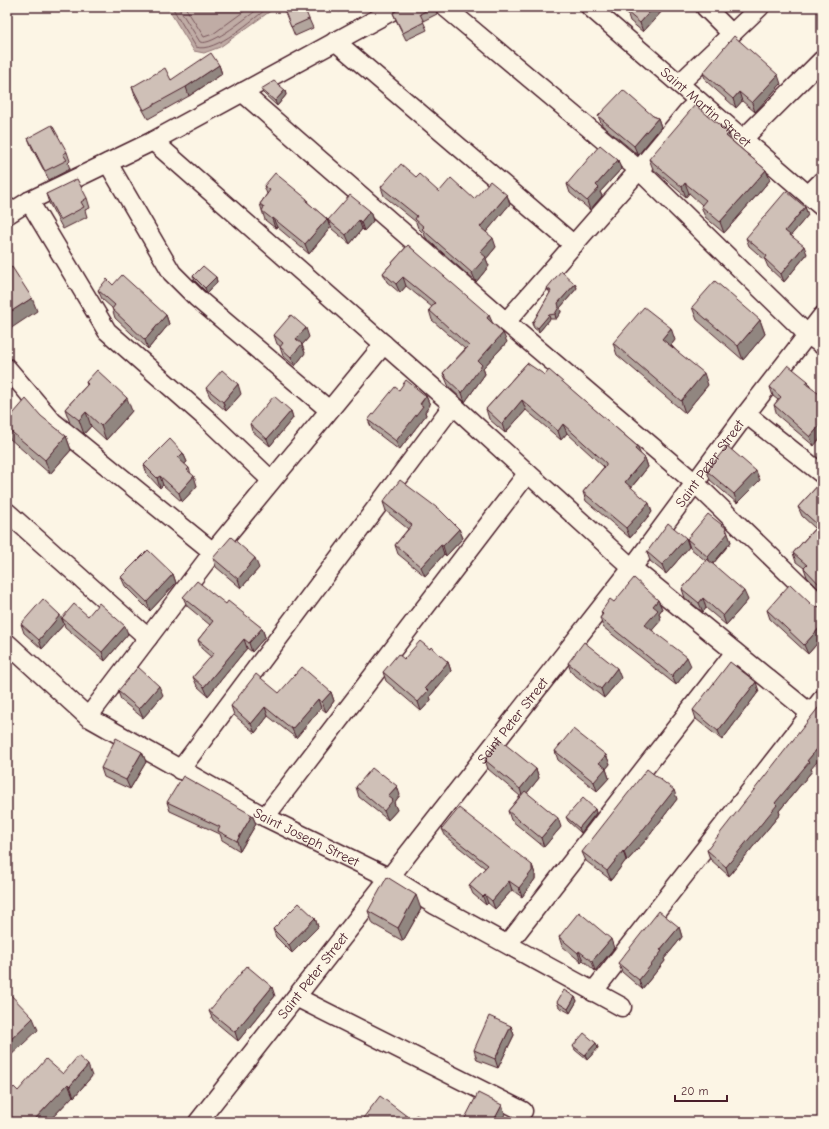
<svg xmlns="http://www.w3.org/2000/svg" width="829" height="1129" font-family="'Comic Neue',sans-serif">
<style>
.water{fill:#c0aca5;stroke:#917474}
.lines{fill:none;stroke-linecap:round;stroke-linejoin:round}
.shore{stroke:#79575c;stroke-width:1}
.street-casing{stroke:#4a1f2b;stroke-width:21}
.street{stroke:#fcf5e5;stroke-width:18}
.wall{fill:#b2a59d;stroke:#4a1f2b}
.shaded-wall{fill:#918680;stroke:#4a1f2b}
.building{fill:#cfc0b7;stroke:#4a1f2b}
.labels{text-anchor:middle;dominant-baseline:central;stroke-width:4;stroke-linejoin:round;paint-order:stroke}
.street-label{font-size:14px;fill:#4a1f2b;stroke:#fcf5e5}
</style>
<rect width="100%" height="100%" fill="#fcf5e5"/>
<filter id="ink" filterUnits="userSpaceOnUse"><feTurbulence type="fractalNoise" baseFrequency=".025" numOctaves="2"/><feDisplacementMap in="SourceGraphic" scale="8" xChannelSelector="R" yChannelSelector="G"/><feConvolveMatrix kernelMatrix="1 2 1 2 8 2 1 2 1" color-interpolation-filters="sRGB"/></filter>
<g filter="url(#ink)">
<path class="water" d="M167 7H276L220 47 204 53 194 51Z"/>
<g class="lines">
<path class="shore" d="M172 7 196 47C215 54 254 18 269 7
M178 7 200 42C212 47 249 15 261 7
M185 7 204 37 213 34 250 7"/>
<g class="street-casing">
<g id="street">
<path d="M445 7 639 170 807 334 822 345"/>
<path id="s1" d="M590 7 822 207"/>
<path d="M705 7 732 34"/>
<path d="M335 41 574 245"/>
<path d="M679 84 760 7"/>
<path d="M242 92 506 322 695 483 822 606"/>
<path d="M743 139 822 60"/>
<path d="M153 141 453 405 632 568 810 713"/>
<path d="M108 163 172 273 197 298 329 410"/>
<path d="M808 195 822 181"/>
<path d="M29 201 107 331 207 419 271 480"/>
<path d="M7 215 29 201 153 141 399 7"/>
<path d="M506 322 639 170 688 111 699 101"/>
<path d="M7 368 53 422 213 552"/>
<path d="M746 414 822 474"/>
<path d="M7 512 148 638"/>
<path id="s2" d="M7 643 88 717 265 817 398 882 435 905 622 1007"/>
<path d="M88 717 213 552 384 344"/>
<path d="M180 770 453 405"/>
<path d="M265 817 527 474"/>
<path d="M508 944 735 652"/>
<path d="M593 992 822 699"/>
<path d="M296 997 523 1111"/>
<path id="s3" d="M198 1122 632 568 746 414 822 316"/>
</g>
</g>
<use href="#street" class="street"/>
</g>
<path class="wall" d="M283 7 309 19 313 28 295 36Z
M336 7H348L339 12Z
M402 7H435L437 14 423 21 427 30 406 40 396 20 393 13Z
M632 7H662L663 10 643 32 630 21 627 12Z
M219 65 222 74 189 96 148 119 135 96 132 87 171 80Z
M703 73 781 84 755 112 742 101 736 108 706 81Z
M261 89 285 90 286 95 277 106 263 93Z
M598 116H653L658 118 661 127 638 155 602 125Z
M28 138 67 152 70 161 68 163 70 169 49 180 32 148Z
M731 140 766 170 770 180 724 233 705 217 701 206 702 205 689 193 686 197 653 169 649 159Z
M618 160 621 169 600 192 602 196 590 210 570 193 567 184Z
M416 177 439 192 474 199 507 195 510 204 486 232 496 247 486 259 489 266 476 282 426 238 424 234 418 228 416 222 384 196 381 187Z
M264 186 307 199 308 203 327 219 330 228 309 254 277 227 275 228 265 220 260 204 267 194Z
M46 194 87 198 90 208 85 210 87 217 63 229 49 203Z
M805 207 808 215 791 235 807 254 784 282 768 267 765 260 749 246 746 238Z
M370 211 373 221 364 231 362 229 350 244 332 229 328 220Z
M408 245 492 323 507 342 483 368 485 374 465 402 449 387 443 373 465 349 432 320 429 310 432 307 406 286 400 293 387 282 383 273Z
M193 276 216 277 217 282 207 293 195 281Z
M575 284 577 288 560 308 561 312 556 319H550L539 332 534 328 532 324 550 293 547 288Z
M113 285 166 315 169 324 148 349 115 318 112 308 102 299 98 290Z
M692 307 760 320 765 334 743 360 697 320Z
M274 335 309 337 302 345 305 353 295 366 283 356 280 347V346L277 344Z
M675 340 671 345 708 385 685 413 617 355 613 343Z
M527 363 645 458 648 467 631 488 652 512 630 538 586 501 583 492 604 467 567 433 561 440 526 410 505 433 489 419 486 409Z
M808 381 810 387 814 446 777 415 774 405 778 400 773 396 770 387Z
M86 382 132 411 106 440 91 426 84 434 70 423 65 409 87 385Z
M206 388 241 394 226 411 210 397Z
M399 390 426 396 430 405 425 412 426 415 399 450 372 429 368 420Z
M291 411 293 418 270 446 252 431 250 424Z
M7 421 66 436 71 450 50 474 9 438 7 434Z
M183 453 187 462 184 464 189 468 191 474 197 486 182 502 163 485 160 488 147 474 144 465Z
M707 471 760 480 737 503 710 480Z
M822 481V592L807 577 804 568 796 562 793 553 815 528 802 516 798 507Z
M383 502 459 529 463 538 446 556 444 554 425 576 398 554 395 545 408 529 386 511Z
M727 532 731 542 713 564 748 600 726 625 706 608 703 612 685 598 682 589 706 561 690 548 687 539Z
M686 538 689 547 666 574 650 561 647 552Z
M213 558 259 568 241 588 216 567Z
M173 574 176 583 150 611 125 586 121 577Z
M183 597 226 604 262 628 265 637 252 652 247 648 208 696 197 686 193 677 211 657 201 648 198 640 210 625 187 606Z
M658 600 662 609 659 613 661 620 652 630 691 666 676 685 603 627 600 618 602 615 601 612 614 602Z
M812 605 816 607 822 606V638L808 654 770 619 767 610Z
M88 616 128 634 105 661 65 627 62 618Z
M21 624H64L42 649 24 633Z
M430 649 448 662 451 671 430 696 431 700 421 711 386 681 383 672 404 659Z
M568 663 621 678 604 698 571 672Z
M118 691 163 695 143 718 121 700Z
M759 691 722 740 696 719 693 710Z
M331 692 334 701 326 712 321 708 296 738 268 716 255 733 234 715 231 706 279 693Z
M555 751 606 755 610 764 606 769 609 778 597 791 558 760Z
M142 752 146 762 130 789 104 777 101 768Z
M485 760 536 769 539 778 527 793 561 827 544 847 511 820 508 811 520 796 488 769Z
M811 769 812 771 779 811 780 814 729 876 710 859 707 850Z
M381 775 400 795 394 803 397 810 388 820 359 797 356 787Z
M677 799 646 840 627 861 626 860 611 880 586 861 582 852Z
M167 802 252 815 256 824 240 851 222 840 220 834 170 811Z
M595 809 596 813 581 833 568 821 566 817Z
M442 829 532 865 535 874V879L522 897 512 890 495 909 488 903 486 905 473 894 469 885 485 868 446 837Z
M421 909 403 941 373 924 368 911Z
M315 918 318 927 292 953 276 937 273 929Z
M679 927 682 937 664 959 665 961 642 989 622 972 618 963Z
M559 937 614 948 595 971 583 960 581 962 562 946Z
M275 996 238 1041 213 1020 209 1011Z
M575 997 577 1001 570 1013 559 1007 557 1002Z
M511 1026 514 1035 498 1068 477 1060 474 1050Z
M596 1043 598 1048 587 1060 575 1050 573 1046Z
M63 1074 92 1076 74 1097 73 1096 48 1122H7L10 1091H18Z"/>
<path class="shaded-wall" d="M654 7H662L663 10 643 32 640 23Z
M219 65 222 74 189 96 186 87Z
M778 75 781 84 755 112 752 103Z
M285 90 286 95 277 106 275 101Z
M739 92 742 101 736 108 733 99Z
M658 118 661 127 638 155 634 146Z
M729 133 732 144 726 136Z
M618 160 621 169 600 192 602 196 590 210 587 201 596 185Z
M766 170 770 180 724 233 720 222Z
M685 183 689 193 686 197 682 187Z
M507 195 510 204 483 236 480 227Z
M805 207 808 215 788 239 785 231Z
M370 211 373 221 364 231 361 222Z
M273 218 277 227 275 228 272 219Z
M327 219 330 228 309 254 305 244Z
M359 220 362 229 350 244 346 235Z
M493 238 496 247 486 259 489 266 476 282 472 273 480 252Z
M804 246 807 254 784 282 781 274Z
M216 277 217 282 207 293 205 288Z
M403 277 406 286 400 293 396 284Z
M575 284 577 288 560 308 561 312 556 319 555 314 558 303Z
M32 298 37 311 7 331V314Z
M166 315 169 324 148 349 145 340Z
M489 315 493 324 487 318Z
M549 315 550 319 539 332 538 328Z
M760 320 765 334 743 360 738 346Z
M306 328 309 337 302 345 305 353 295 366 291 357 296 339Z
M671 328 675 340 667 350 662 339Z
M503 333 507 342 483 368 485 374 465 402 462 393 478 361Z
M704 373 708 385 685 413 681 401Z
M808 381 811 390 806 384Z
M238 384 241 394 226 411 223 402Z
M426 396 430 405 425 412 426 415 399 450 396 441Z
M127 398 132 411 106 440 101 426Z
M522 400 526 410 505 433 502 424Z
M291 411 293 418 270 446 267 439Z
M86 412 91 426 84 434 79 420Z
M822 423V436L814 446 810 437Z
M563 424 567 433 561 440 558 431Z
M66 436 71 450 50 474 45 460Z
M637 446 641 455 635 449Z
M183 453 187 462 181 467 178 458Z
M645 458 648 467 628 491 625 482Z
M756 471 760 480 737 503 734 494Z
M160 476 163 485 160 488 157 478Z
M194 476 197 486 182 502 179 493Z
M649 503 652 512 630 538 626 528Z
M726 528 731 542 711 566 708 557Z
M459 529 463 538 446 556 443 546Z
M686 538 689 547 666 574 662 565Z
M441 545 444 554 425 576 421 567Z
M255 558 259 568 241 588 238 579Z
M173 574 176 583 150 611 147 602Z
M744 591 748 600 726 625 723 616Z
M703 598 706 608 703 612 699 603Z
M658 600 662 609 659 613 661 620 649 634 645 625 653 606Z
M60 615 64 624 42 649 39 640Z
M822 625V638L808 654 804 645Z
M125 626 128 634 105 661 102 652Z
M262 628 265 637 252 652 249 643Z
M244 639 247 648 208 696 204 687Z
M687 657 691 666 676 685 672 676Z
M448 662 451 671 430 696 431 700 421 711 418 702 425 688Z
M617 668 621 678 604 698 601 689Z
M756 682 759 691 722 740 718 731Z
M159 686 163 695 143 718 139 709Z
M331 692 334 701 326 712 322 702Z
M318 699 321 708 296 738 292 729Z
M265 707 268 716 255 733 251 724Z
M822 743V756L811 769 812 771 779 811 780 814 729 876 726 867 807 761Z
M142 752 146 762 130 789 126 780Z
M606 755 610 764 606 769 609 778 597 791 594 782 599 763Z
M536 769 539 778 523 798 520 789Z
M397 786 400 795 394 803 397 810 388 820 384 811 388 796Z
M674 790 677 799 646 840 627 861 624 852Z
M595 809 596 813 581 833 579 828Z
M252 815 256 824 240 851 237 841Z
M558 818 561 827 544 847 541 838Z
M623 851 626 860 611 880 607 871Z
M532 865 535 874V879L522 897 519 888Z
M509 881 512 890 495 909 492 901Z
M416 895 421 909 403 941 398 928Z
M485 895 488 903 486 905 483 897Z
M315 918 318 927 292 953 289 945Z
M679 927 682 937 664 959 665 961 642 989 639 980 660 950Z
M611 939 614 948 595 971 592 961Z
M579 951 583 960 581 962 578 953Z
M272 987 275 996 238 1041 235 1032Z
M575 997 577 1001 570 1013 568 1009Z
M33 1018 38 1030 7 1059V1043Z
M511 1026 514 1035 498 1068 495 1059Z
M596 1043 598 1048 587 1060 585 1055Z
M88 1065 92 1076 74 1097 70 1086Z
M68 1084 73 1096 48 1122H32Z
M502 1105 505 1114 501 1122H493Z"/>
<path class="building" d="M283 7H304L309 19 291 27Z
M402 7H433L420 14 424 22 403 33 393 13Z
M632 7H654L640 23 627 12Z
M734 36 778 75 752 103 739 92 733 99 703 73Z
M211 53 219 65 186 87 144 110 132 87 165 68 171 80Z
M274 81 285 90 275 101 261 89Z
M623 90 653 116 658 118 634 146 598 116Z
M695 105 729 133 726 136 766 170 720 222 701 206 706 200 685 183 682 187 649 159Z
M52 125 67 152 63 154 67 160 45 171 28 138Z
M600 145 618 160 596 185 599 188 587 201 567 184Z
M401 164 416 177 419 174 439 192 451 178 474 199 490 181 507 195 480 227 493 238 480 252 486 257 472 273 422 229 424 227 415 219 417 216 381 187Z
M275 173 307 199 306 201 327 219 305 244 273 218 272 219 262 211 264 207 260 204 270 190 264 186Z
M77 179 87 198 81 202 84 207 60 220 46 194Z
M786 191 805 207 785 231 804 246 781 274 765 259 767 256 746 238Z
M350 195 370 211 361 222 359 220 346 235 328 220Z
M408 245 489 315 487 318 503 333 478 361 482 365 462 393 446 378V376L443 373 469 346 429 310 435 303 403 277 396 284 383 273Z
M203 266 216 277 205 288 193 276Z
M12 267 32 298 7 314V270Z
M561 271 575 284 558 303 559 307 555 314 549 315 538 328 532 324 551 291 547 288Z
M122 275 166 315 145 340 112 309 115 305 98 290 107 279 113 285Z
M715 281 760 320 738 346 692 307Z
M644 307 671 328 662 339 704 373 681 401 613 343Z
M291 315 306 328 296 339 302 344 291 357 280 347 283 343 274 335Z
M527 363 545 375 549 370 637 446 635 449 645 458 625 482 649 503 626 528 583 492 606 465V463L563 424 558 431 522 400 502 424 486 409Z
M788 365 808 381 806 384 822 396V423L810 437 774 405 781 397 770 387Z
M97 370 127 398 101 426 86 412 79 420 65 409 88 384 86 382Z
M222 370 238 384 223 402 206 388Z
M406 380 426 396 420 404 423 406 396 441 368 420 395 387 399 390Z
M274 396 291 411 267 439 250 424Z
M26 399 41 416 66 436 45 460 7 428V421Z
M170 439 183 453 178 458 189 468 187 470 194 476 179 493 160 476 157 478 144 465Z
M727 446 756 471 734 494 707 471Z
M400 480 440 510 459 529 443 546 441 545 421 567 395 545 412 525 383 502Z
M822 481V587L804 568 807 565 793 553 818 525 798 507Z
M708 514 726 528 725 530 728 533 708 557 687 539Z
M668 523 686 538 662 565 647 552Z
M231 537 255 558 238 579 213 558Z
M148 550 173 574 147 602 121 577Z
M707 559 744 591 723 616 703 598 699 603 682 589Z
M634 578 658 600 653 606 658 610 645 625 687 657 672 676 600 618 603 614 601 612 610 599 614 602Z
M197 581 226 604 228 601 262 628 249 643 244 639 204 687 193 677 214 653 198 640 213 621 183 597Z
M790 584 812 605 816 607 822 606V625L804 645 767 610Z
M43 599 60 615 39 640 21 624Z
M99 603 125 626 102 652 62 618 74 604 88 616Z
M420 641 430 649 431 647 448 662 425 688 428 691 418 702 383 672 398 654 404 659Z
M584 642 617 668 601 689 568 663Z
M730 662 756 682 718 731 693 710Z
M138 667 159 686 139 709 118 691Z
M302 667 331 692 322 702 318 699 292 729 265 707 251 724 231 706 256 674 279 693Z
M822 703V743L807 761 809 762 775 803 777 805 726 867 707 850Z
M573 729 606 755 599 763 606 768 594 782 555 751Z
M116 738 142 752 126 780 101 768Z
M500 740 536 769 520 789 485 760Z
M372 768 381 775 382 774 397 786 388 796 393 800 384 811 356 787Z
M647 769 674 790 642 831 624 852 623 851 607 871 582 852Z
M183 776 252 815 237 841 218 831 220 827 167 802Z
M525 791 558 818 541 838 508 811Z
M583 798 595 809 579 828 566 817Z
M459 808 532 865V871L519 888 509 881 492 901 485 895 483 897 469 885 488 865 442 829Z
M387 877 416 895 398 928 368 911Z
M299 903 315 918 289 945 273 929Z
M659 911 679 927 660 950 662 951 639 980 618 963Z
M579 912 611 939 592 961 579 951 578 953 559 937Z
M247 966 272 987 235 1032 209 1011Z
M564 990 575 997 568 1009 557 1002Z
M7 991 33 1018 7 1043Z
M489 1016 511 1026 495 1059 474 1050Z
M584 1033 596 1043 585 1055 573 1046Z
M78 1056 88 1065 70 1086 68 1084 32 1122H7V1088L10 1091 14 1087 18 1091 46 1059 63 1074Z
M478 1093 502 1105 493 1122H463Z
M380 1096 412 1120 416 1115 432 1122H360Z"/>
</g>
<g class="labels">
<g class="street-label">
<text stroke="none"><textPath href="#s1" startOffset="153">Saint Martin Street</textPath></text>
<text stroke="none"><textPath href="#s3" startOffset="834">Saint Peter Street</textPath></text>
<text stroke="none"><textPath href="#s3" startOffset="510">Saint Peter Street</textPath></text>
<text stroke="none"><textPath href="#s2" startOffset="359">Saint Joseph Street</textPath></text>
<text stroke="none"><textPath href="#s3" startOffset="186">Saint Peter Street</textPath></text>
</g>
</g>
<rect width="829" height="1129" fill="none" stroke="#fcf5e5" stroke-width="24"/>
<rect x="12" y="12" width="805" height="1105" fill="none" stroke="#4a1f2b" stroke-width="1.5" filter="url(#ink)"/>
<path d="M675 1095v6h52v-6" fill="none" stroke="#4a1f2b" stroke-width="2"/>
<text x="681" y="1095" font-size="12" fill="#4a1f2b" stroke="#fcf5e5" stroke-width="3" paint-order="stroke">20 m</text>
</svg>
